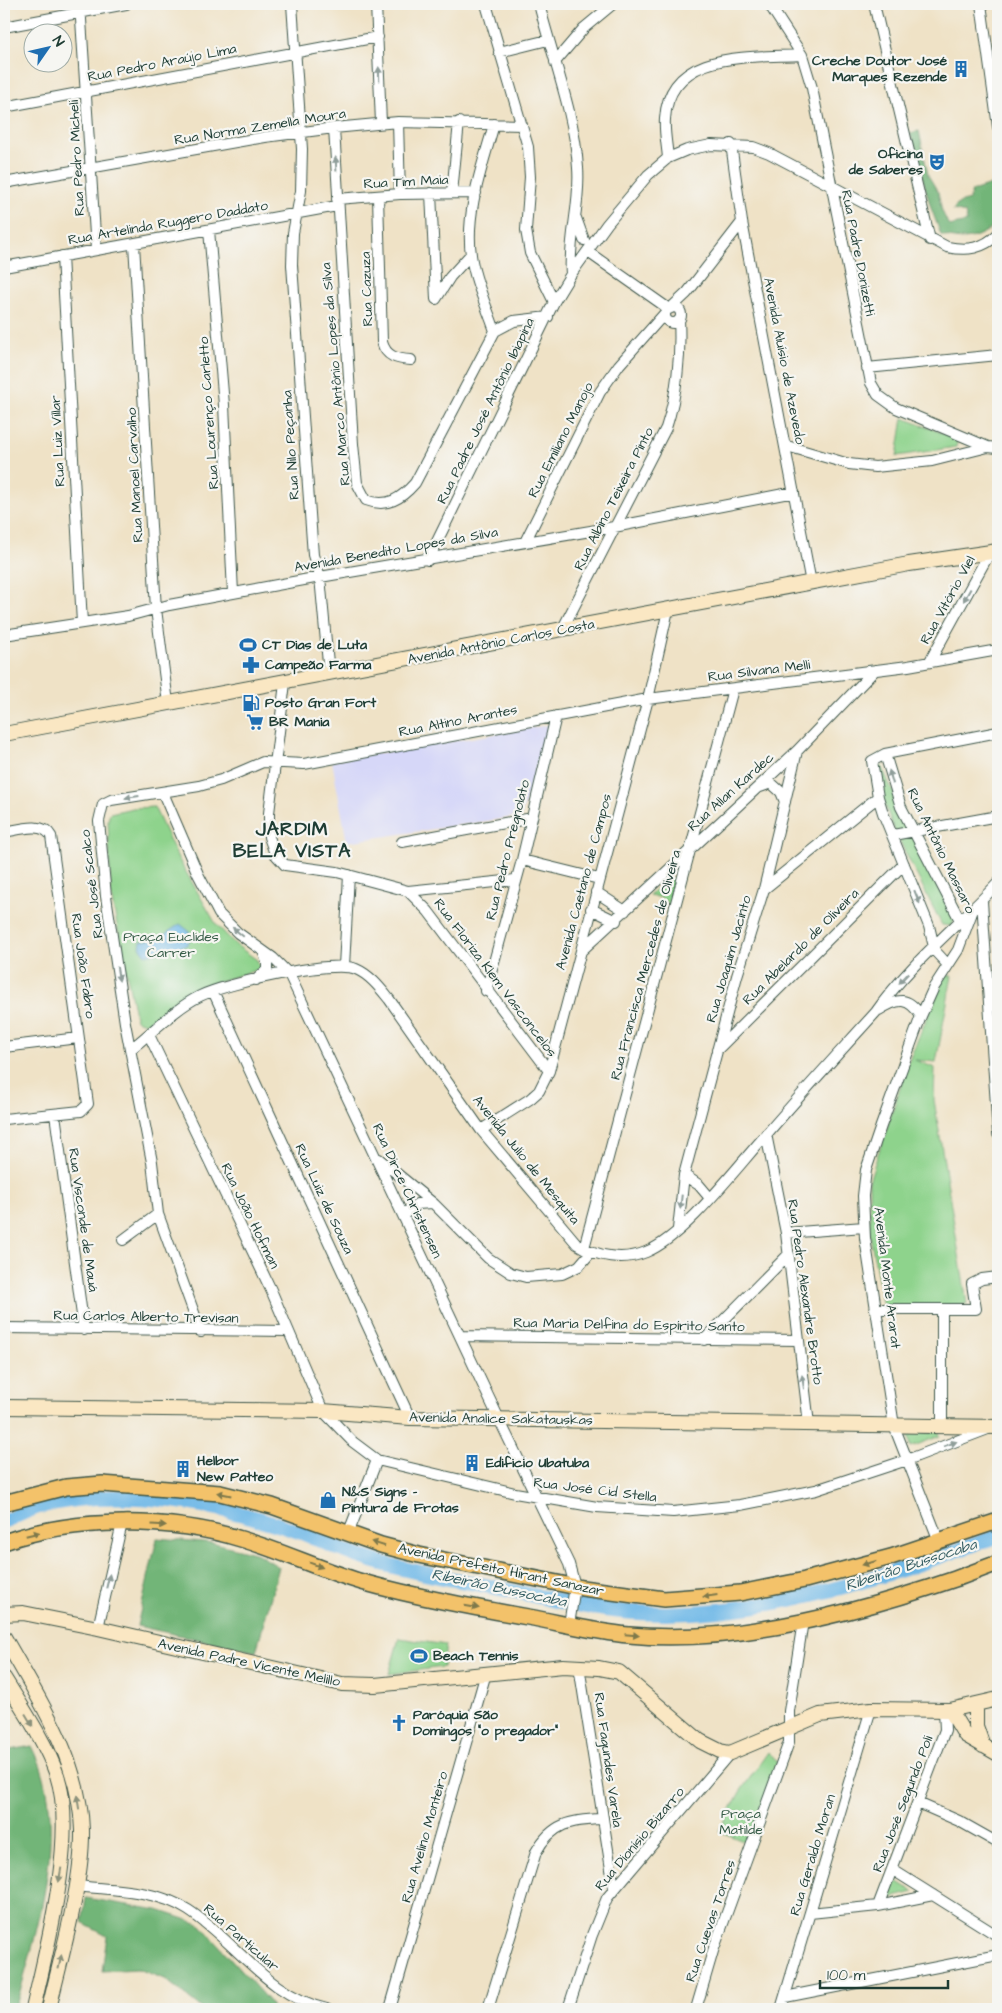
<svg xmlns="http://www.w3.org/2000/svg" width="1002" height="2013" font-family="'Architects Daughter',sans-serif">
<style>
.built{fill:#d6d7f8}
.green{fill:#8ed38c;stroke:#568860}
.forest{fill:#72b578;stroke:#487956}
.water{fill:#6eb8e7;stroke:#467a8e}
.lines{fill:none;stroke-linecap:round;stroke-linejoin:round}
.river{stroke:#6eb8e7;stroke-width:15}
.street-casing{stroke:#3e564a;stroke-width:12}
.secondary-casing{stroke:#3e564a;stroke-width:16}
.primary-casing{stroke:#3e564a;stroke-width:18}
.street{stroke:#fff;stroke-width:10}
.secondary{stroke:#fae7c3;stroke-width:14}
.primary{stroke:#f3c26a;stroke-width:15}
.oneway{fill:#8f9e9a}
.oneway2{fill:#7e794c}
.oneway3{fill:#8c927c}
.labels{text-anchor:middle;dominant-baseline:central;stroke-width:4.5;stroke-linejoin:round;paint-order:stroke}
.poi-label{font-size:14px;font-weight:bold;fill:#1f3d34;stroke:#f6f6f2;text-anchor:start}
.street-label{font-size:14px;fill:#1f3d34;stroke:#f6f6f2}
.park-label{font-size:14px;fill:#355b46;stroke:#f6f6f2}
.water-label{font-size:15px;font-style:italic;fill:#335c61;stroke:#f6f6f2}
.district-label{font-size:19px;font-weight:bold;letter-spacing:1px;fill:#1f3d34;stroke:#f6f6f2}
</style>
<rect width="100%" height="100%" fill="#f6f6f2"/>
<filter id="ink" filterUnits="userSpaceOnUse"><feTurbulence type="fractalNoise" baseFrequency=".02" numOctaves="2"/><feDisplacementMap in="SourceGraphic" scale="10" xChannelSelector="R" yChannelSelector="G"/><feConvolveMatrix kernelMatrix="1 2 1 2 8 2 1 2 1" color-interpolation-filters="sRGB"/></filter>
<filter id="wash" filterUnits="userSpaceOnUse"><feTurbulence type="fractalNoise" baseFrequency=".0096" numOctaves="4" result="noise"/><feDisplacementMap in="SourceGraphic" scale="20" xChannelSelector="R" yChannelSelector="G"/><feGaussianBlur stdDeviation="1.12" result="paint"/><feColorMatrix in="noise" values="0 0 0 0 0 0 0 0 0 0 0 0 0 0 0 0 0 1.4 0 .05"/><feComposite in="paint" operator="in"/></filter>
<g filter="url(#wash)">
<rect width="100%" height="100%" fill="#efe2c6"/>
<path class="built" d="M549 725 521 816 347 842 332 761Z"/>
<path class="green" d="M903 418 958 439 956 447 897 456Z
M881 765 909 827 956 918 951 926 942 925 895 832 881 795 878 767Z
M154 807 178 858 216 924 236 945 257 960 260 969 196 988 177 999 148 1024 136 1020 111 895 108 820 110 813 133 808Z
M670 876 676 884 672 908 662 898 649 895Z
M945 975 952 976 936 1062 915 1060 935 1068 934 1100 967 1304 883 1307 870 1235 869 1181 910 1058Z
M939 1432 940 1436 911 1447 908 1433Z
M399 1638 446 1645 443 1667 389 1674Z
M768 1752 777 1762 750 1844 719 1831 740 1792Z
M894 1879 914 1892 886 1899Z"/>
<path class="forest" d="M919 131 928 175 938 192 942 211 949 226 967 222 965 213 953 210 959 203 969 200 972 191 994 184 998 191V225C974 238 970 243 941 235L931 208 910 133Z
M157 1538 215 1543 258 1554 279 1567 256 1652 137 1626Z
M32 1746C72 1822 37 1932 15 2009H4V1751Z
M86 1898 158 1910 200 1924 272 2005 271 2009H203L165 1979 138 1969 102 1971 107 1936 82 1923Z"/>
<path class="water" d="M180 924 189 931 190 939 187 945 146 955 140 947 141 941 159 938Z"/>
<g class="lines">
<path class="river" d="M4 1521C15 1517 26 1511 37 1507 120 1484 221 1504 300 1532 321 1540 340 1551 361 1557 407 1572 455 1579 502 1589 543 1597 586 1609 628 1612 756 1622 880 1578 998 1536"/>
</g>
</g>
<g filter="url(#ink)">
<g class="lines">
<g class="street-casing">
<path id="street" d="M80 4 96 250
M292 4 302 149 301 191 293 233 292 265 313 555 320 577 329 674
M376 4 381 123
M486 4 528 147 530 177 526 230 530 253 554 302
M539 4C552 56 575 115 578 168 581 204 568 238 571 274
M769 4 802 55 812 88 871 383 878 395 896 408 988 447
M874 4 930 240
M981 4 998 127
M4 27 126 4
M499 52 548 40
M555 62 584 28 613 4
M4 107 378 37
M398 122 400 194
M494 124C483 165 465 211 471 255 474 280 487 307 495 331
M334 128 353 444 357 483 366 500C387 508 401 499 415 483L495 331 514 321 548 317
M731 144 742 222 811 583
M668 158C667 145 664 132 665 119 669 49 752 58 802 55
M4 183 265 137 334 128 398 122 522 125
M431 193 436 299
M452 193 459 122
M378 196 382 342C386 357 397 359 411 360
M337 199 400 194 476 193
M576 218 584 240
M209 230 224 405 233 593
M134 244 156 609 168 703
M588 252 669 309
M62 256 82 623
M4 267 337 206
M436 299 450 277 471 254
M665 315a8 8 0 1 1 16 0a8 8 0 1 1-16 0Z
M671 308 687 293 742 222
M867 368 998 355
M787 446 849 464 875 467 932 461 988 447 998 448
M525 542 600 392 619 365 665 313
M428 560 554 302 571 274 607 224 648 175 668 158 687 150 711 145 753 147 769 153 947 247C967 251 983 249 998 234
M562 630 666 428C677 395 681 354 679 320
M4 635 128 616 169 605 320 577 614 527 794 492
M930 661 990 552
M285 683 269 813V837L275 854 285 865 337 872 408 891 428 911 549 1071
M885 754 901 807 963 926
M760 787 771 783 781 792 785 802
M163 793 198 874 219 914 238 933 273 958 289 974 499 1419 569 1564 575 1586 569 1625
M4 832C18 830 43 821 51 836L88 1104 81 1111 4 1119
M893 835 998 816
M402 842 532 818
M522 860 599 879
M764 889 878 797
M408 891 515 880
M596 892 625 911
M982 901 998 1134
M591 909 616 921
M581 951 797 751 875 670
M948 965 935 951 929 926 883 813 878 797 872 761 885 754 998 732
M344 966 349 875
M256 980 267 970V962L263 951
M213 991 410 1418
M486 991 522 860 556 716
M879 1010C898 998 908 996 921 1016
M149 1035 271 1290 323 1411 353 1442 377 1460 515 1493 597 1507 673 1512 740 1505 816 1490 907 1460 988 1429
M4 1047 78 1038
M131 1049C154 1031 174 1009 200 996 224 984 333 959 356 969 370 975 380 988 389 999L481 1130 577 1244C597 1257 624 1261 646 1252 685 1236 736 1168 765 1136 801 1094 839 1053 876 1012 910 963 958 926 998 883
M717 1050 904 864
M55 1114 84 1330
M481 1130 530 1099 539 1091 549 1071 648 699 668 610
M766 1134 786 1233 809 1424
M379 1159 434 1204 488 1258 511 1273 526 1277 562 1274 579 1266 591 1252
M684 1175 699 1185 710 1198
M403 1215 417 1204 433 1203
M678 1229 684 1175 737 976 764 889 797 751
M786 1233 864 1227
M123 1240 158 1214
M584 1248 733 689
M875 1309H976L972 1284 982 1279 998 1277
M4 1328 288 1331
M201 1332 158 1214 152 1162 125 1023 106 896 99 821 103 804 111 800 199 786 221 780 263 762 304 764 648 699 908 666 998 650
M460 1336 798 1340
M704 1340 789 1254
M942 1427V1310
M348 1534 377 1460
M939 1541 894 1426 865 1238 863 1196 866 1170 881 1126 921 1016 934 987 958 950 973 910
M98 1628 122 1523
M579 1666 614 1888
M918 1803 959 1821 998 1843
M893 1870 998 1936
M76 1886C113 1890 156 1889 188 1910 236 1941 267 1996 327 2009
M878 1906 945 1730 944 1710
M810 1913 878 1906 933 1895
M785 1997 998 1955
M390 2009 486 1673
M488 2009 536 1852C552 1823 571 1820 602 1819
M568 2009 592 1935 607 1898 730 1753
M696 2009 713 1951 789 1742V1711L803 1621
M781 2009 871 1709"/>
</g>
<g class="secondary-casing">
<path id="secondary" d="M4 734 909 564 998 551
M4 1407 323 1411 410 1418 998 1427
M4 1614 23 1613 98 1628 342 1684 375 1685 563 1666 599 1668 619 1672 700 1741 720 1751 730 1753 820 1715 871 1709 950 1710 998 1699
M4 1637C37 1696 80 1759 82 1830 83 1883 61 1956 49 2009
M4 1678C23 1709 45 1741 57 1775 77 1836 47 1947 33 2009
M976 1706V1726L983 1746
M950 1710 965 1735 998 1754"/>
</g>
<g class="primary-casing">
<path id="primary" d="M4 1503 66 1487 102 1484 220 1493 272 1506 381 1545 419 1555 582 1588 664 1599 740 1593 805 1580 891 1557 998 1521
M4 1542C75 1517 169 1517 241 1539 282 1551 321 1570 362 1582 416 1597 472 1607 528 1617 561 1623 595 1632 629 1635 734 1645 856 1613 955 1579 969 1574 984 1568 998 1563"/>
</g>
<use href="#street" class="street"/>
<use href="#secondary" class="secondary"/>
<use href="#primary" class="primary"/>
</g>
<defs><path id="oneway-solid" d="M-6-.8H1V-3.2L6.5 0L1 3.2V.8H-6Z" transform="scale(1.25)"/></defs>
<g class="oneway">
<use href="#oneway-solid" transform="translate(379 74) rotate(-92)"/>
<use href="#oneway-solid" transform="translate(336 164) rotate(-93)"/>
<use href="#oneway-solid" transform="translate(967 595) rotate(119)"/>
<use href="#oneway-solid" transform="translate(891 777) rotate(-106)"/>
<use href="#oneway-solid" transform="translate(132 797) rotate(172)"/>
<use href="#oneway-solid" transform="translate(917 897) rotate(68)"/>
<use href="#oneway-solid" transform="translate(238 932) rotate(-140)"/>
<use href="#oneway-solid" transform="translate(118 974) rotate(81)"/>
<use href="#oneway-solid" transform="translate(904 978) rotate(133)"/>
<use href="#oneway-solid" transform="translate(681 1202) rotate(96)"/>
<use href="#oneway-solid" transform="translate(803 1382) rotate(-98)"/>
<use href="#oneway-solid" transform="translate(950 1444) rotate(-20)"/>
<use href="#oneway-solid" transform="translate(108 1581) rotate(-77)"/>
</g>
<g class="oneway2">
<use href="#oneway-solid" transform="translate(224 1494) rotate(-168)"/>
<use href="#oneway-solid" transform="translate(159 1525) rotate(3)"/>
<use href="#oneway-solid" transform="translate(33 1534) rotate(-13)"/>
<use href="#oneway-solid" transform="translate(378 1544) rotate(-162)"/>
<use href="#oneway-solid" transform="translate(869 1563) rotate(164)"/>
<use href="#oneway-solid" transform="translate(316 1565) rotate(21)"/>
<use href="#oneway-solid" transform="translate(710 1596) rotate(173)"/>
<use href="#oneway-solid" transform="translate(472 1607) rotate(10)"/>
<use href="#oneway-solid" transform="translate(632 1635) rotate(5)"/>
</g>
<g class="oneway3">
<use href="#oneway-solid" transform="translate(29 1720) rotate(59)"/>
<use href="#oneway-solid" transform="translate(78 1802) rotate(-99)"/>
<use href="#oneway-solid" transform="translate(60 1875) rotate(100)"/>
<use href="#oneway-solid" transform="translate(60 1962) rotate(-78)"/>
</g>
</g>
<defs>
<g id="building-bare" transform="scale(1.35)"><path d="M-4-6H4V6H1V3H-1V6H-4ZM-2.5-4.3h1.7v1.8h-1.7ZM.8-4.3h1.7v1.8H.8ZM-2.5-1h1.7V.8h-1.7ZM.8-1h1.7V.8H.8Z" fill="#1f6fb2" stroke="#f6f6f2" stroke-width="2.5" paint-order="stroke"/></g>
<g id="theatre-bare" transform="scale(1.35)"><path d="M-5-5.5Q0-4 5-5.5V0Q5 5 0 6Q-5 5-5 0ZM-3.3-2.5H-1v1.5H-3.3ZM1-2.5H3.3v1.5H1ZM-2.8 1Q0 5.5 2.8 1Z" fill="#1f6fb2" stroke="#f6f6f2" stroke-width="2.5" paint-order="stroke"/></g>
<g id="stadium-bare" transform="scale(1.35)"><path d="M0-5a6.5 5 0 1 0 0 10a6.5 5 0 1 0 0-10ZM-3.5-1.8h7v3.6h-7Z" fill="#1f6fb2" stroke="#f6f6f2" stroke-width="2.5" paint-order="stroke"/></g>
<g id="pharmacy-bare" transform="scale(1.35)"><path d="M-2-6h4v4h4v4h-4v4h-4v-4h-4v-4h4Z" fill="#1f6fb2" stroke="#f6f6f2" stroke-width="2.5" paint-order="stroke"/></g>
<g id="fuel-bare" transform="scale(1.35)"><path d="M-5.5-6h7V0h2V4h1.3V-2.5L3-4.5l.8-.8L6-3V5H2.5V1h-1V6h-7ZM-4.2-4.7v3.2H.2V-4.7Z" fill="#1f6fb2" stroke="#f6f6f2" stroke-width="2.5" paint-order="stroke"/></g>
<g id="supermarket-bare" transform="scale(1.35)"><path d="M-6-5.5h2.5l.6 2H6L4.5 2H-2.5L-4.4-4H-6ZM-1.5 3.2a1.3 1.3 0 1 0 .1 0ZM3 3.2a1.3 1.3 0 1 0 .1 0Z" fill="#1f6fb2" stroke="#f6f6f2" stroke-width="2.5" paint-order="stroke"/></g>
<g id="shop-bare" transform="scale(1.35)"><path d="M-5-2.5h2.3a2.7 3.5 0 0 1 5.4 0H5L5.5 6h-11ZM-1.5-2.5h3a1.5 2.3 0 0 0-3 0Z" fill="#1f6fb2" stroke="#f6f6f2" stroke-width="2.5" paint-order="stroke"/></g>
<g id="church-bare" transform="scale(1.35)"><path d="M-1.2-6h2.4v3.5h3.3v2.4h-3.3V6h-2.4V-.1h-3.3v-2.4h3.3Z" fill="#1f6fb2" stroke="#f6f6f2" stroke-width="2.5" paint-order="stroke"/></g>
</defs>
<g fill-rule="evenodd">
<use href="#building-bare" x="961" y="69"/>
<use href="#theatre-bare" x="937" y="162"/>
<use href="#stadium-bare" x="248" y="645"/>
<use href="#pharmacy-bare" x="251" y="665"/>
<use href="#fuel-bare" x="251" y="703"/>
<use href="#supermarket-bare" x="255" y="722"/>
<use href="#building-bare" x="472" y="1463"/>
<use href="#building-bare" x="183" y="1469"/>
<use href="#shop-bare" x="328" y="1500"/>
<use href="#stadium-bare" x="419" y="1656"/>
<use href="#church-bare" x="399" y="1723"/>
</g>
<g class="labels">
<g class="poi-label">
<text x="947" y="61" text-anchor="end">Creche Doutor José<tspan x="947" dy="16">Marques Rezende</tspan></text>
<text x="923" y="154" text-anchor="end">Oficina<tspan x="923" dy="16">de Saberes</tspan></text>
<text x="262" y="645">CT Dias de Luta</text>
<text x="265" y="665">Campeão Farma</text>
<text x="265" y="703">Posto Gran Fort</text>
<text x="269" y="722">BR Mania</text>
<text x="197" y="1461">Helbor<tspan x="197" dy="16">New Patteo</tspan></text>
<text x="486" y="1463">Edificio Ubatuba</text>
<text x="342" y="1492">N&amp;S Signs -<tspan x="342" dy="16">Pintura de Frotas</tspan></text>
<text x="433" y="1656">Beach Tennis</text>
<text x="413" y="1715">Paróquia São<tspan x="413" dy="16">Domingos “o pregador”</tspan></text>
</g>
<g class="street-label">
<text transform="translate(162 63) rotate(-11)">Rua Pedro Araújo Lima</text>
<text transform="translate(260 127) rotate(-9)">Rua Norma Zemella Moura</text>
<text transform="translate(77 158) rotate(-93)">Rua Pedro Micheli</text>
<text transform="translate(406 182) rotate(-3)">Rua Tim Maia</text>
<text transform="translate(168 223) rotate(-10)">Rua Artelinda Ruggero Daddato</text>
<text transform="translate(858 253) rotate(79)">Rua Padre Donizetti</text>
<text transform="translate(367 289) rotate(-92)">Rua Cazuza</text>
<text transform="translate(784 361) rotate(79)">Avenida Aluísio de Azevedo</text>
<text transform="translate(336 374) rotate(-95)">Rua Marco Antônio Lopes da Silva</text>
<text transform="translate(486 411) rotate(-64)">Rua Padre José Antônio Ibiapina</text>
<text transform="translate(209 413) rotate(-94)">Rua Lourenço Carletto</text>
<text transform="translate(561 440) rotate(-63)">Rua Emiliano Manojo</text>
<text transform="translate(58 441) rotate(-93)">Rua Luiz Villar</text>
<text transform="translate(291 445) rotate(-94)">Rua Nilo Peçanha</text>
<text transform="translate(135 475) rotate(-93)">Rua Manoel Carvalho</text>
<text transform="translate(614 499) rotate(-63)">Rua Albino Teixeira Pinto</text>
<text transform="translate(396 550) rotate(-10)">Avenida Benedito Lopes da Silva</text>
<text transform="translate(948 600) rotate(-61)">Rua Vitório Viel</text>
<text transform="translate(501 642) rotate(-11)">Avenida Antônio Carlos Costa</text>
<text transform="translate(759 671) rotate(-7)">Rua Silvana Melli</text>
<text transform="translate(458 721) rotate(-11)">Rua Altino Arantes</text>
<text transform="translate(731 792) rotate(-42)">Rua Allan Kardec</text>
<text transform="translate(508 850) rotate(-76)">Rua Pedro Pregnolato</text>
<text transform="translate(941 851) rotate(64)">Rua Antônio Massaro</text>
<text transform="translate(584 882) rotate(-75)">Avenida Caetano de Campos</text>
<text transform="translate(92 884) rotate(-97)">Rua José Scalco</text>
<text transform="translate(801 947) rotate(-45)">Rua Abelardo de Oliveira</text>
<text transform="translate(729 959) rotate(-74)">Rua Joaquim Jacinto</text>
<text transform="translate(646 965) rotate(-75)">Rua Francisca Mercedes de Oliveira</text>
<text transform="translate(83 966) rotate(82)">Rua João Fabro</text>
<text transform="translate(495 978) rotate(53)">Rua Floriza Klem Vasconcelos</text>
<text transform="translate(526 1160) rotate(51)">Avenida Julio de Mesquita</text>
<text transform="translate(407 1191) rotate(65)">Rua Dirce Christensen</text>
<text transform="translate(324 1199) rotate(65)">Rua Luiz de Souza</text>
<text transform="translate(250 1216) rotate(64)">Rua João Hofman</text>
<text transform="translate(83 1220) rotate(82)">Rua Visconde de Mauá</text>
<text transform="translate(887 1278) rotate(83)">Avenida Monte Ararat</text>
<text transform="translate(805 1292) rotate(82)">Rua Pedro Alexandre Brotto</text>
<text transform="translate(146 1317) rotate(1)">Rua Carlos Alberto Trevisan</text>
<text transform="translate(629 1325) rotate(1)">Rua Maria Delfina do Espírito Santo</text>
<text transform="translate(501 1419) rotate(1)">Avenida Analice Sakatauskas</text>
<text transform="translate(595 1490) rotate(7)">Rua José Cid Stella</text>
<text transform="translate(501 1570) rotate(12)">Avenida Prefeito Hirant Sanazar</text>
<text transform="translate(249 1663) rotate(12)">Avenida Padre Vicente Melillo</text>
<text transform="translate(608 1760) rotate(82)">Rua Fagundes Varela</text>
<text transform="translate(903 1804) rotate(-69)">Rua José Segundo Poli</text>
<text transform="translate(425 1837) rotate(-74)">Rua Avelino Monteiro</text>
<text transform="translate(640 1839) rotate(-50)">Rua Dionísio Bizarro</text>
<text transform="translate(813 1855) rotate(-73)">Rua Geraldo Moran</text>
<text transform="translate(711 1921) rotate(-71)">Rua Cuevas Torres</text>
<text transform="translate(241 1938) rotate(41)">Rua Particular</text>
</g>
<g class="park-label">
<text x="171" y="937">Praça Euclides<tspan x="171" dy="16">Carrer</tspan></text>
<text x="741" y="1814">Praça<tspan x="741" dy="16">Matilde</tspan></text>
</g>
<g class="water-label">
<text transform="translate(911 1565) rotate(-18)">Ribeirão Bussocaba</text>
<text transform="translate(499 1588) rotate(12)">Ribeirão Bussocaba</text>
</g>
<g class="district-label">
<text x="292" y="829">JARDIM<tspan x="292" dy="22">BELA VISTA</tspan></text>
</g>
</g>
<rect width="1002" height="2013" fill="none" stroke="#f6f6f2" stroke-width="20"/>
<g transform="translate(48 48) rotate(56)"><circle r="24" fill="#f6f6f2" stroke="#a0aca6"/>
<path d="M0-4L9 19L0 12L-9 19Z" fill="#1f6fb2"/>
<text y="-8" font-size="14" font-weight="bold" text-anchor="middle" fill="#1f3d34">N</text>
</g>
<path d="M820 1980v8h128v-8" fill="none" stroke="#1f3d34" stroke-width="2.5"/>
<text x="827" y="1980" font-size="15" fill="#1f3d34" stroke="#f6f6f2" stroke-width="4" paint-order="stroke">100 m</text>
</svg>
